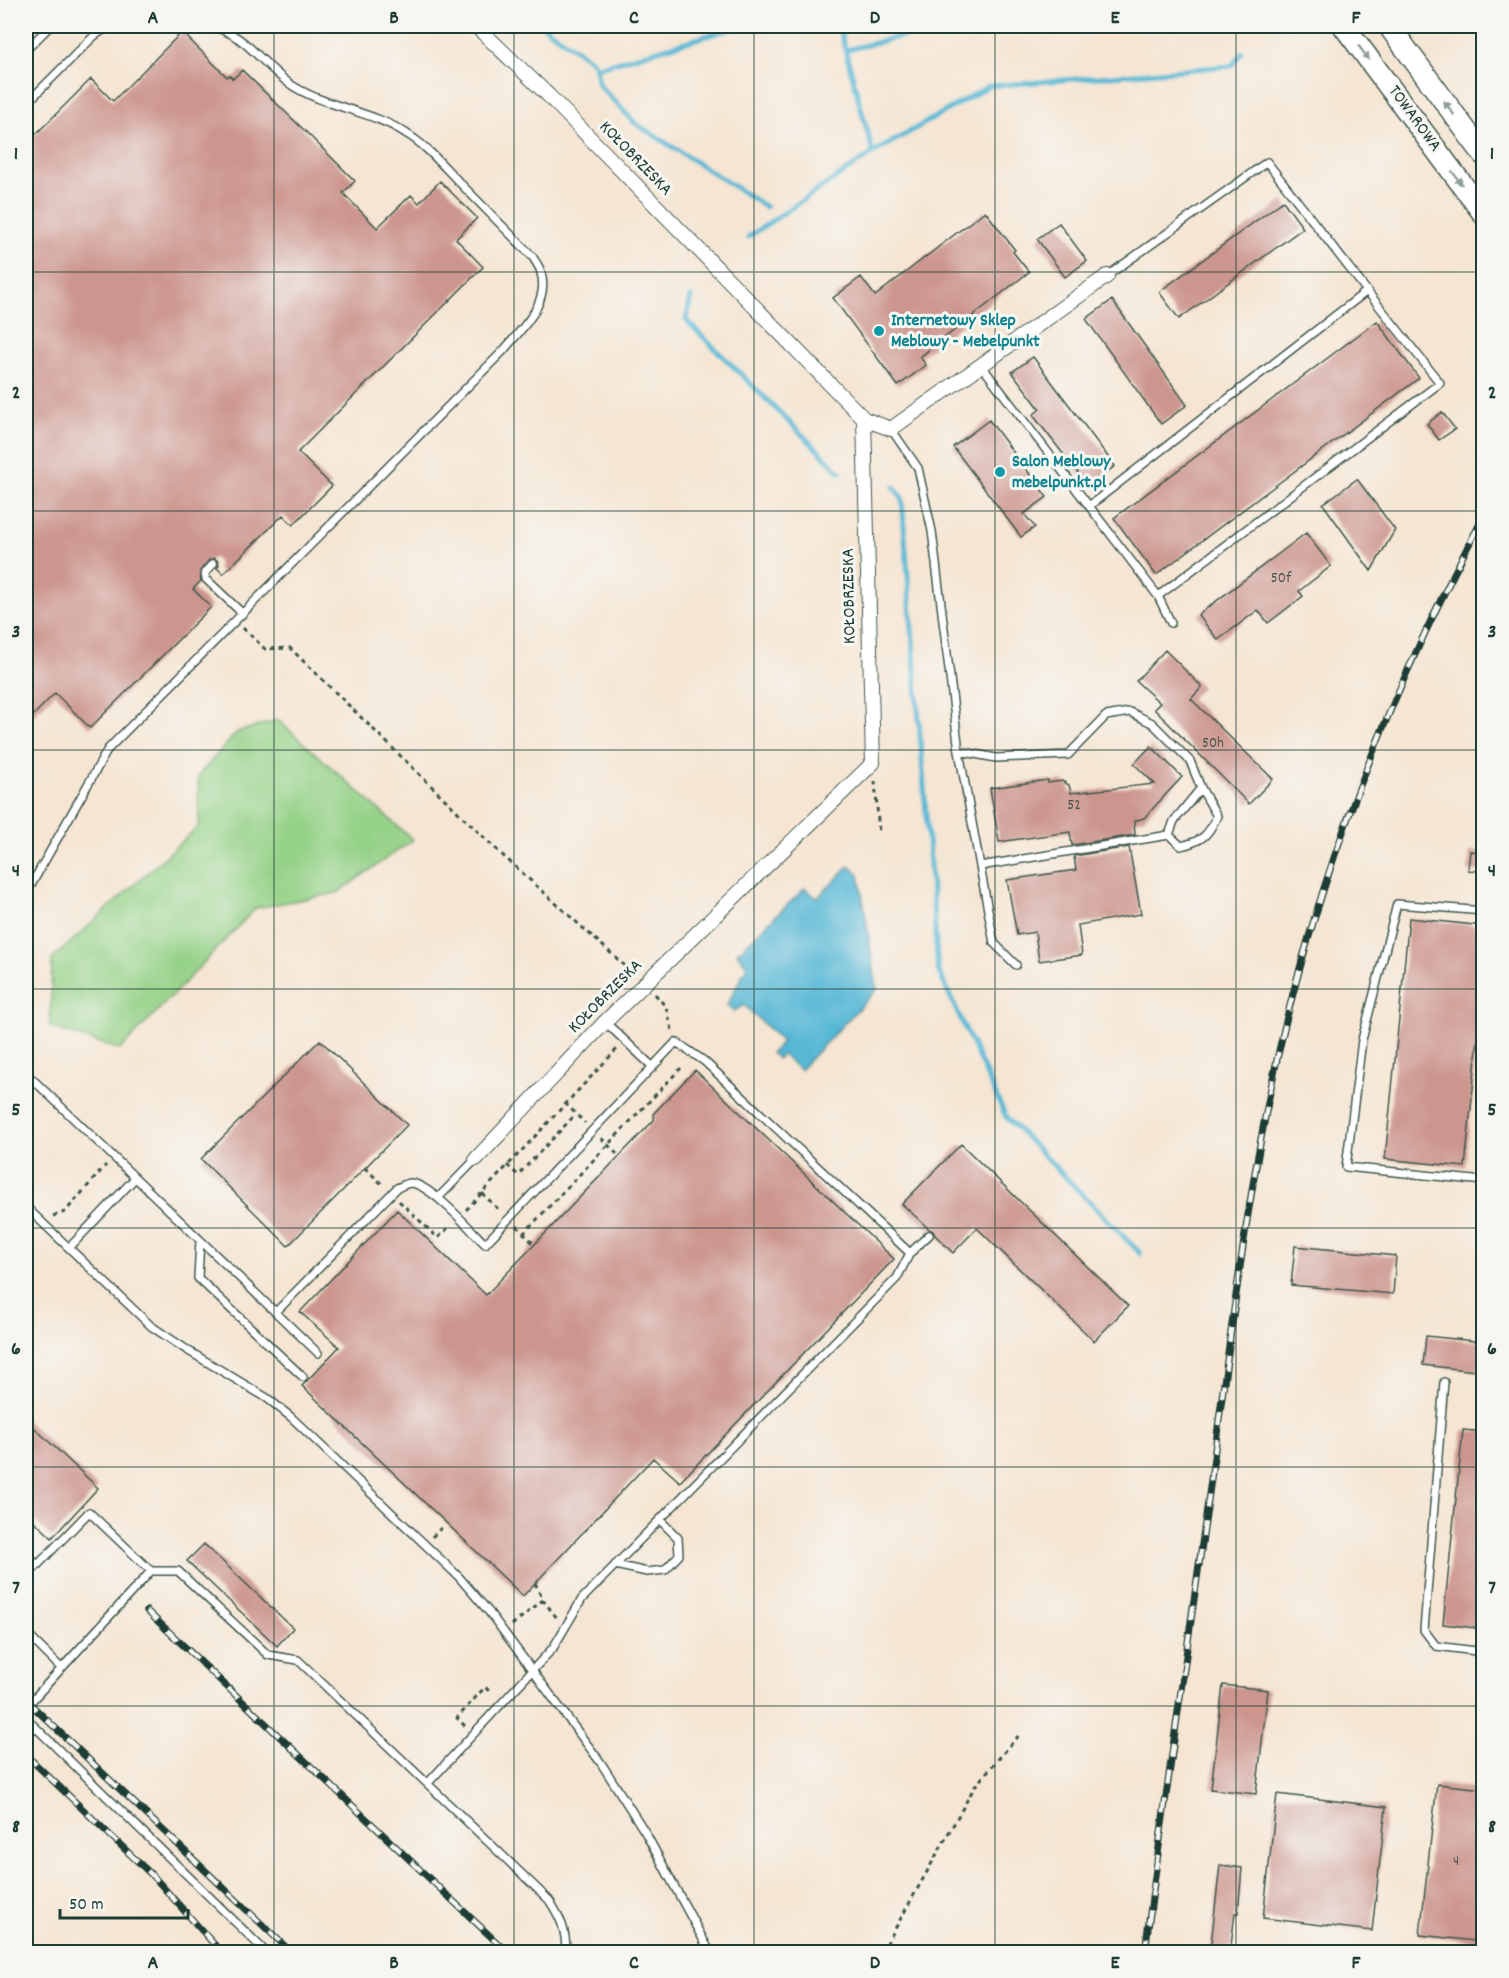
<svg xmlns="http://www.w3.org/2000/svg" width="1509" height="1978" font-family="Dekko,sans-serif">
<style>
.green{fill:#95d288;stroke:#5a885e;stroke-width:1.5}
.water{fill:#57b8d5;stroke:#3b7a84;stroke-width:1.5}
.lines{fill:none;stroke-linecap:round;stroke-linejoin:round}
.stream{stroke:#57b8d5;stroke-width:5}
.building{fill:#cc968e}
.lane-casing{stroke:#3f564c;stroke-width:10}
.street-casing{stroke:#3f564c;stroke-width:16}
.primary-casing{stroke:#3f564c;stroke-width:24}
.path{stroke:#3f564c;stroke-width:3;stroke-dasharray:4.5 4.5;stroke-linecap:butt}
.lane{stroke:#fff;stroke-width:7}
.street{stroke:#fff;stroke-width:14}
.primary{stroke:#fff;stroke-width:21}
.rail-casing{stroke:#1f3d34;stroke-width:7}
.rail{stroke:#f6f6f2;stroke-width:4.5;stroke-dasharray:14;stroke-linecap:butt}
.oneway{fill:#8f9e9a}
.grid{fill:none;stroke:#1f3d34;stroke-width:1.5;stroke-opacity:0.55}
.culture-dot{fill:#0f9aa8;stroke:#f6f6f2;stroke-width:2}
.labels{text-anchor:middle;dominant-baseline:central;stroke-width:6;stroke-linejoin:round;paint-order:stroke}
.number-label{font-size:15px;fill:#4a534a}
.street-label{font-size:18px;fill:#1f3d34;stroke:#f6f6f2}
.culture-label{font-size:18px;font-weight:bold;fill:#0d838f;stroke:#f6f6f2;text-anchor:start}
.neatline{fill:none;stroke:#1f3d34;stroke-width:2}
.grid-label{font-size:20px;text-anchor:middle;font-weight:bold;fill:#1f3d34}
</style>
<rect width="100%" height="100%" fill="#f6f6f2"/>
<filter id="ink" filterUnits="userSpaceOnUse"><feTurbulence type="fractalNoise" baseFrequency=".0167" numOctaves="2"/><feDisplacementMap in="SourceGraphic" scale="12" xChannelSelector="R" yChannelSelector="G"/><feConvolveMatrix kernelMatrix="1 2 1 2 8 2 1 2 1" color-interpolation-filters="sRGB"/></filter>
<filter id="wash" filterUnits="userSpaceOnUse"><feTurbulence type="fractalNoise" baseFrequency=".008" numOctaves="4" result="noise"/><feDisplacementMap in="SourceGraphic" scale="24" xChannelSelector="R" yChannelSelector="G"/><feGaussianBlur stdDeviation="1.35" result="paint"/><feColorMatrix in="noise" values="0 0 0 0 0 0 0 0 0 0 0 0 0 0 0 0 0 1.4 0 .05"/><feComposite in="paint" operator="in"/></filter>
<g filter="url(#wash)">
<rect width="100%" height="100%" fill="#f5e5d2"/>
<path class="green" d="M278 720 413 840 337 893 256 908 120 1050 50 1027 52 959 199 826 198 776 237 732Z"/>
<path class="water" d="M849 866 859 874 877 989 800 1070 782 1054 778 1059 771 1053 782 1042 744 1005 734 1011 727 1005 747 966 737 953 805 888 817 898Z"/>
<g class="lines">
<path class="stream" d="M543 26 592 61 596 68 599 85 635 123 766 207
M846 50 944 26
M596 68 741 26
M873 153 989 86 1231 66 1242 53
M748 237 873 153 839 26
M691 297 686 320 840 472
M894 487 902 498 938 970 1006 1117 1140 1253"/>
</g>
<g id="blocks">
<path class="building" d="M182 32 227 77 229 75 233 79 242 70 306 132 355 181 343 193 377 228 411 195 419 203 440 181 477 218 456 239 483 267 298 452 332 486 293 525 283 515 223 574 217 568 219 565 217 560 214 558 209 560 200 571 201 581 193 589 211 607 90 728 55 693 26 723V144L91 79 113 101Z
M1283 201 1303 228 1179 319 1159 292Z
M985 211 1015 250 1013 252 1029 272 920 357 926 365 898 386 833 298 861 277 875 296Z
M1059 223 1087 261 1065 277 1037 239Z
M1112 300 1187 405 1161 424 1086 319Z
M1377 321 1419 378 1156 575 1114 518Z
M1033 357 1115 466 1088 486 1033 415 1040 409 1012 372Z
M1442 412 1455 429 1439 440 1427 424Z
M989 420 1047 497 1024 514 1035 527 1021 537 953 447Z
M1357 479 1395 530 1371 571 1323 504Z
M1306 533 1331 566 1299 591 1303 596 1268 623 1258 610 1218 640 1198 615Z
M1165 650 1202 687 1191 699 1273 779 1249 804 1154 709 1160 703 1136 681Z
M1151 746 1182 777 1144 818 1134 821 1135 835 1072 845 1070 832 999 842 990 788 1048 780V783L1062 781 1069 785 1071 793 1155 784 1134 764Z
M1129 847 1141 914 1078 925 1082 955 1039 961 1035 932 1017 935 1007 880 1076 870 1074 856Z
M1470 851 1484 852V872L1468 870Z
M1409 918 1484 926V978L1465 1167 1385 1159Z
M320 1040 407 1125 288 1246 201 1159Z
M695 1070 894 1259 680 1482 653 1458 523 1596 302 1386 339 1347 300 1312 397 1210 486 1295 654 1120 653 1114Z
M961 1144 1128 1306 1094 1341 977 1228 953 1253 935 1235 933 1231 929 1229 902 1204Z
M1295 1246 1396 1256 1393 1294 1291 1285Z
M1426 1336 1484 1342V1372L1423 1365Z
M26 1420 98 1488 52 1538 26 1513Z
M1463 1430 1484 1432V1629L1443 1624Z
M204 1544 293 1628 277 1646 187 1561Z
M1223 1685 1268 1690 1256 1794 1211 1789Z
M1437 1784 1484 1789V1942L1420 1935Z
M1277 1794 1386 1807 1372 1931 1263 1918Z
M1220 1865 1242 1868 1238 1913H1235L1230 1953H1210Z"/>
</g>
</g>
<g filter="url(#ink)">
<use href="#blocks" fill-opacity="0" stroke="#3f564c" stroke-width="1.5"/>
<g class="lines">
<g class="lane-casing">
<path id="lane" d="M26 50 50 26
M26 104 94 36 109 26
M981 365 1158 596 1171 623
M891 429 918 468 932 531 959 751 994 943 1016 965
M1089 506 1367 291 1267 162 1107 276
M213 564 205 573 206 579 242 613
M1158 596 1440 383 1367 291
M959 751 996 758 1068 755 1106 716 1130 712 1152 723 1190 761 1201 788 1174 821 1169 835 1181 846C1202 841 1208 836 1217 816L1201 788
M980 866 1169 835
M26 894 108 749 504 350C522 328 550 303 541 273 540 267 535 261 532 256 507 231 483 206 458 181 442 165 427 146 407 134 373 111 328 108 293 86 263 67 246 32 209 26
M1484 911 1397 904 1362 1040 1346 1167 1484 1181
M605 1022 653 1067
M26 1073 318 1353
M438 1198 476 1159
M26 1207 151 1326 187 1350 267 1398 291 1417 458 1576 489 1612 601 1763 645 1832 710 1952
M200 1240 198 1278 303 1377
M69 1248 135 1178
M276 1312 397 1188C402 1186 406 1183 411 1183 431 1185 470 1229 485 1244L676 1042 704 1061 910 1253
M1444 1382 1424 1630 1436 1646 1484 1652
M26 1553 37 1565
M615 1565 647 1572 665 1570 679 1555 678 1538 660 1520
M26 1577 89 1512 151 1571H178L268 1655 298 1660 549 1900C561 1918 566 1930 566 1952
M26 1633 61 1668
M26 1707 151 1571
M26 1718 266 1952
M428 1783 553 1648 582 1599 897 1278 910 1253 929 1235"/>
</g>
<g class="street-casing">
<path id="street" d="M864 419 891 429 1107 276
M476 1159 605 1022 873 763 864 419 549 96 476 26"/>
</g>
<g class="primary-casing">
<path id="primary" d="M1344 26 1484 214
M1389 26 1484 155"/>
</g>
<path class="path" d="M243 628 265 649 290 648 499 852 635 975
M875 781 879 833
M655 994 666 1007 673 1033
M565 1103 585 1123
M601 1138 619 1156
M507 1165 518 1175 576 1114
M365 1168 383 1185
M482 1193 501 1212
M399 1201 438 1238 450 1226
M466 1210 617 1049
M53 1216 65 1212 106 1165
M517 1226 533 1243
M523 1234 681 1068
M432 1537 443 1526
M535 1583 543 1600 557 1618
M512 1625 543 1600
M465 1726 457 1718 485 1687 490 1692
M882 1952 975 1786 1020 1734"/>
<use href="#lane" class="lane"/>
<use href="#street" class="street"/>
<use href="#primary" class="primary"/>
<g class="rail-casing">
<path id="rail" d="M147 1611 507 1952
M26 1700 291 1952
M26 1755 154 1877 221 1952
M1145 1952C1164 1802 1187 1652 1208 1501 1230 1344 1247 1184 1284 1029 1328 849 1396 679 1484 516"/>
</g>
<use href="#rail" class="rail"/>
</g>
<defs><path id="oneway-solid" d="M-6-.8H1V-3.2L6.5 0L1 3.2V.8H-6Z" transform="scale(1.5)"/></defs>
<g class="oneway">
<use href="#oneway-solid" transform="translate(1364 53) rotate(53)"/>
<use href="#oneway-solid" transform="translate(1449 108) rotate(-126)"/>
<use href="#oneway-solid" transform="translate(1457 178) rotate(53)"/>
</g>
</g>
<path class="grid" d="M274 26V1952M514 26V1952M754 26V1952M995 26V1952M1236 26V1952M26 272H1484M26 511H1484M26 750H1484M26 989H1484M26 1228H1484M26 1467H1484M26 1706H1484"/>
<g class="culture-dot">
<circle cx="879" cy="331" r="6"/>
<circle cx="1000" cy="472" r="6"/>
</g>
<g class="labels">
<g class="number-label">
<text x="1281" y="579">50f</text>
<text x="1213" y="744">50h</text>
<text x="1074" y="806">52</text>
<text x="1456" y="1862">4</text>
</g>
<g class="street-label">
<text transform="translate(1414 119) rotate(54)">TOWAROWA</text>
<text transform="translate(635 159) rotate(46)">KOŁOBRZESKA</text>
<text transform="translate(850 596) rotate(-91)">KOŁOBRZESKA</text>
<text transform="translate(606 997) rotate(-45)">KOŁOBRZESKA</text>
</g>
<g class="culture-label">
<text x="891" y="321">Internetowy Sklep<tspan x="891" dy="21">Meblowy - Mebelpunkt</tspan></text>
<text x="1012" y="462">Salon Meblowy<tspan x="1012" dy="21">mebelpunkt.pl</tspan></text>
</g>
</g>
<rect width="1509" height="1978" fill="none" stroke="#f6f6f2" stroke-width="66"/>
<path d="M60 1909v9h128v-9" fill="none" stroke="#1f3d34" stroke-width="3"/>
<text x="69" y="1909" font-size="18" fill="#1f3d34" stroke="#f6f6f2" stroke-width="4.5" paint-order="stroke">50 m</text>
<rect x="33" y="33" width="1443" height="1912" class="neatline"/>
<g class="grid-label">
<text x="153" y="23">A</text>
<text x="394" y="23">B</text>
<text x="634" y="23">C</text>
<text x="875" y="23">D</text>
<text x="1115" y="23">E</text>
<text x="1356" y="23">F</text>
<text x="16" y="159">1</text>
<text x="1492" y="159">1</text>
<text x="16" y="398">2</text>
<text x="1492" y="398">2</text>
<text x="16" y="637">3</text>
<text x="1492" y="637">3</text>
<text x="16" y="876">4</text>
<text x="1492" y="876">4</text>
<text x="16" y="1115">5</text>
<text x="1492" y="1115">5</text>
<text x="16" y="1354">6</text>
<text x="1492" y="1354">6</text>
<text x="16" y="1593">7</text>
<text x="1492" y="1593">7</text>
<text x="16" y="1832">8</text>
<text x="1492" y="1832">8</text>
<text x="153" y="1968">A</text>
<text x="394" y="1968">B</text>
<text x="634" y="1968">C</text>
<text x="875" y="1968">D</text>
<text x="1115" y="1968">E</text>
<text x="1356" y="1968">F</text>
</g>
</svg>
